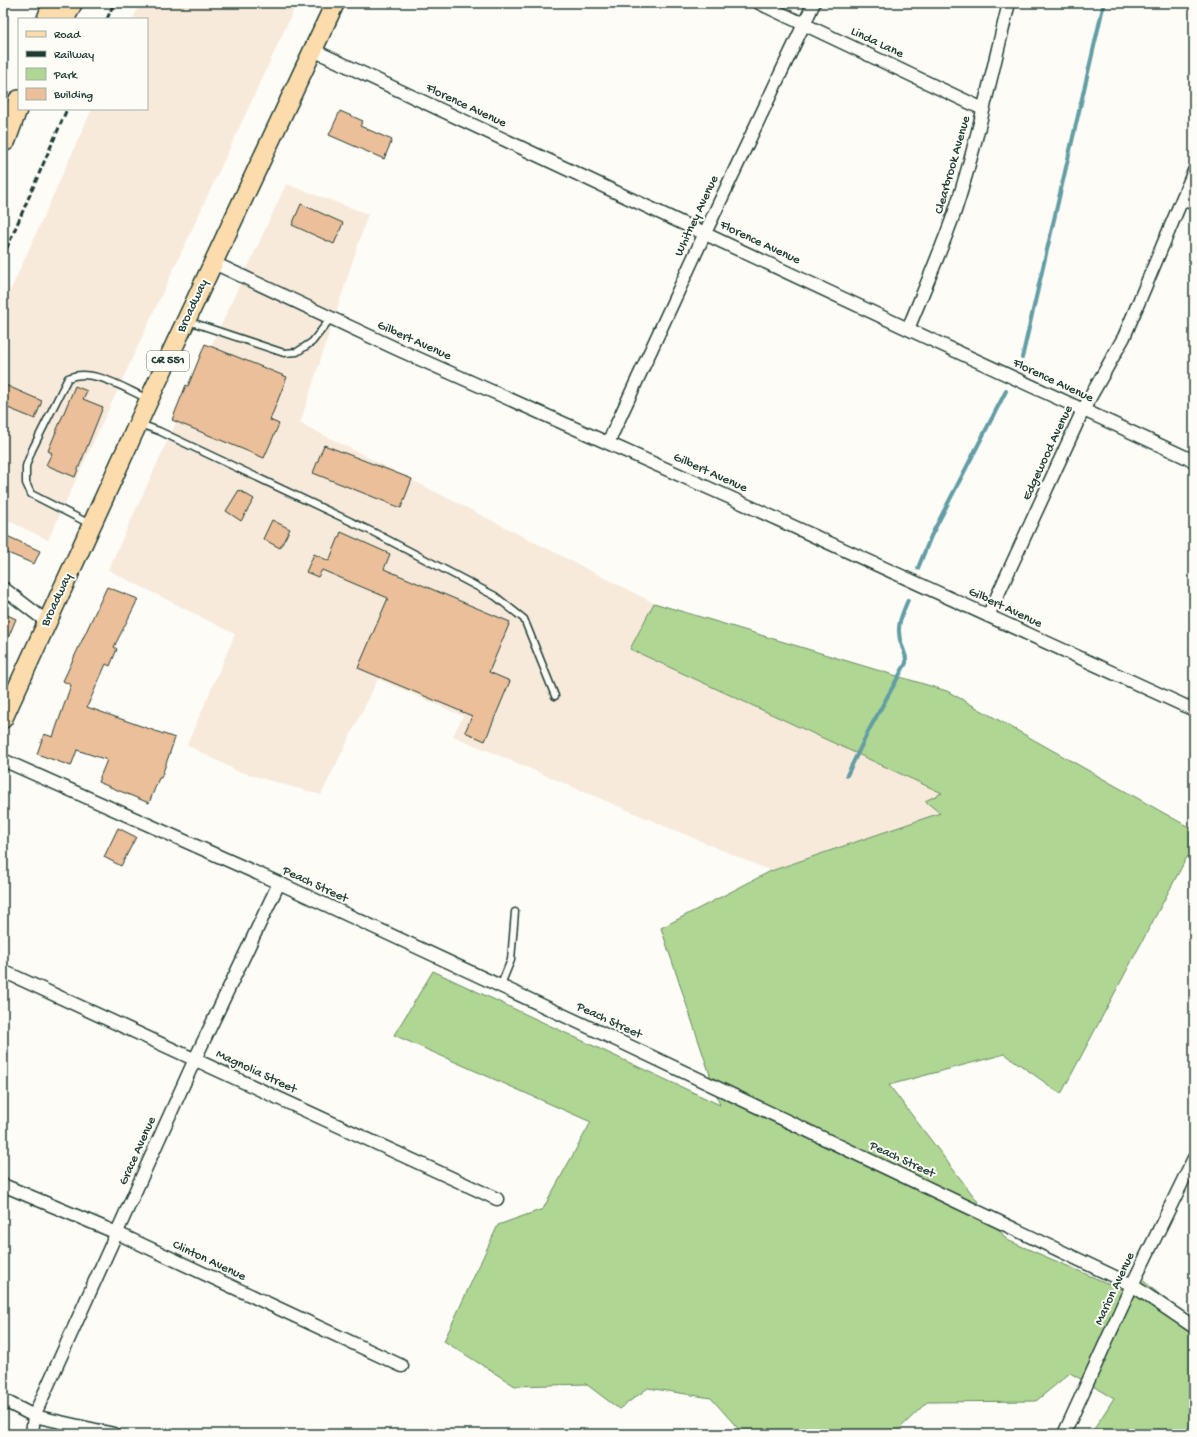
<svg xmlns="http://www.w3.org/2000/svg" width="1197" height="1437" font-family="'Gochi Hand',sans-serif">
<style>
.built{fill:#f7eadb}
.green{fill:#afd692;stroke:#678a63}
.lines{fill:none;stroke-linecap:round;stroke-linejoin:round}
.stream{stroke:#629da4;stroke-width:4}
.building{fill:#eabf99;stroke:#1f3d34}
.service-casing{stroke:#1f3d34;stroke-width:9}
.minor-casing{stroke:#1f3d34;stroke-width:15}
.primary-casing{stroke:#1f3d34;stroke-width:21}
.motorway-casing{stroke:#1f3d34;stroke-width:24}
.service{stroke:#fdfcf7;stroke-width:6}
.minor{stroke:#fdfcf7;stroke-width:12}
.primary{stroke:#fcdcac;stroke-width:18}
.motorway{stroke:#fcdcac;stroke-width:21}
.rail{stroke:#1f3d34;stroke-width:3;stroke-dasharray:6 3;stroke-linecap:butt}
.labels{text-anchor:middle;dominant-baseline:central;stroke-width:4;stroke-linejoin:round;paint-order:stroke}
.shield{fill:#fdfcf7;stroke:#62766e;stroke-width:1}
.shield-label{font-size:12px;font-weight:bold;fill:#1f3d34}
.street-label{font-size:13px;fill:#1f3d34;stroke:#fdfcf7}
</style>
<rect width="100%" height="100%" fill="#fdfcf7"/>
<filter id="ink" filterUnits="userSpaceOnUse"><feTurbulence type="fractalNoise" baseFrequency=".025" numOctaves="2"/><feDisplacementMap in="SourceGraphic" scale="8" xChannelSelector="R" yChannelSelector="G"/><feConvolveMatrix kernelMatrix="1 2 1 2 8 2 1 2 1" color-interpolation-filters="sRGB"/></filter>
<g filter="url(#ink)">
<path class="built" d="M140 3H297L48 540 3 518V307L92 109H147V19H133Z
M286 184 368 214 300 423 654 603 630 649 942 793 941 813 771 871 453 736 463 716 378 679 321 795 237 771 187 745 235 634 108 570Z"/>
<path class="green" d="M654 603 947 691 1194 830V855L1187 857 1061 1094 1005 1054 889 1085 1007 1240 1130 1293 1140 1278 1194 1323V1434H1091L1114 1398 1070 1373 1036 1401 927 1402 894 1434H743L711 1398 648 1388 619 1409 586 1384 515 1386 444 1341 498 1225 543 1209 591 1122 394 1035 433 971 720 1105 661 928 771 871 940 813 925 801 942 793 630 649Z"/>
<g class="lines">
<path class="stream" d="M1022 358 1104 3
M918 568 931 536 1006 391
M847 775 870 728 906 663C907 656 904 652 902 646 895 629 901 616 908 600"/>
</g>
<path class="building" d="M340 111 363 121 360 126 392 140 384 159 329 135Z
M301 204 343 223 334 244 292 225Z
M205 344 287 377 270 420 279 424 264 458 172 420 186 385 188 386Z
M3 384 42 401 35 419 3 406Z
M75 386 87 391 83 399 103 407 75 477 46 465 52 453 48 451Z
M324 445 412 479 401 508 313 473Z
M239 490 254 499 241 521 226 511Z
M272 520 290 529 280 548 263 539Z
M341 532 390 554 384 569 510 622 489 672 510 681 485 741 465 732 472 716 358 668 388 598 322 570 318 577 306 572 314 554 329 561Z
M7 536 40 551 34 564 3 551Z
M107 587 138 599 114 647 117 649 110 666 106 664 87 707 175 738 161 778H159L149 803 98 782 107 760 77 750 71 766 37 754 44 734 53 737 71 685 63 681Z
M3 613 16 619 3 650Z
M118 828 136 837 121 866 104 857Z"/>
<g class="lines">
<g class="service-casing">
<path id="service" d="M188 321 284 353 297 352 312 342 331 318
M140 424 159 431 373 532 495 596 524 619 555 696
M90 524 31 494 26 483V466L32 450 68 378C93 367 125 389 148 399
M500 987 511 960 515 912"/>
</g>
<g class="minor-casing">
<path id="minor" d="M759 3 983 109
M313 50 908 329 1194 461
M1183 199 1194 204
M214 263 397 349 731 498 1194 710
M908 329C924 290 941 251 955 211 977 143 992 72 1009 3
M608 443 705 233 814 3
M3 588 47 622
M988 616 1083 410 1124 337 1194 171
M3 760 279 883 623 1043 1132 1285 1194 1327
M3 971 497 1199
M3 1185 117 1233 402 1366
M3 1400 34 1416 114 1434
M32 1434 34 1416 195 1059 279 883
M1064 1434 1132 1285 1194 1158"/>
</g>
<g class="primary-casing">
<path id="primary" d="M65 19 73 3
M3 719 146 406 335 3"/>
</g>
<g class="motorway-casing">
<path id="motorway" d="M48 19 54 3
M5 140 19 101"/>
</g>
<use href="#service" class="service"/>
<use href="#minor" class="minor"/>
<use href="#primary" class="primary"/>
<use href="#motorway" class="motorway"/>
<path class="rail" d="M107 19 114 3
M3 257 67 109"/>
</g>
</g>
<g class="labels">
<rect class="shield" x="147" y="351" width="42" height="20" rx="3"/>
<g class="shield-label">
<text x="168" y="361">CR 551</text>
</g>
<g class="street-label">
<text transform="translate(877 43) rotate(25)">Linda Lane</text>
<text transform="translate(466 106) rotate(25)">Florence Avenue</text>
<text transform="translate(953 165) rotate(-74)">Clearbrook Avenue</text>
<text transform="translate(697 216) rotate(-65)">Whitney Avenue</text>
<text transform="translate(760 243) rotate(25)">Florence Avenue</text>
<text transform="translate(193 306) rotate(-65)">Broadway</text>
<text transform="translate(414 341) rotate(24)">Gilbert Avenue</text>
<text transform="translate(1053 381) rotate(25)">Florence Avenue</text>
<text transform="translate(1048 453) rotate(-65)">Edgewood Avenue</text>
<text transform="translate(710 473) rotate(24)">Gilbert Avenue</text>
<text transform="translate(57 600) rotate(-65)">Broadway</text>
<text transform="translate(1005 608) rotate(25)">Gilbert Avenue</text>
<text transform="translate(315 885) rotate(25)">Peach Street</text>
<text transform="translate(609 1021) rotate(25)">Peach Street</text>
<text transform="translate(256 1072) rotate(25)">Magnolia Street</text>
<text transform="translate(138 1151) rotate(-66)">Grace Avenue</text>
<text transform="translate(902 1160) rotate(25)">Peach Street</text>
<text transform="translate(209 1261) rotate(25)">Clinton Avenue</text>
<text transform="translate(1115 1289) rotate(-65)">Marion Avenue</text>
</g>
</g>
<rect width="1197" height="1437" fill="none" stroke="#fdfcf7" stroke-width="16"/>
<rect x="8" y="8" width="1181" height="1421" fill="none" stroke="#1f3d34" stroke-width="1.5" filter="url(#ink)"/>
<rect x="18" y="18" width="130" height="92" fill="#fdfcf7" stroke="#a4b0a9"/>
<rect x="26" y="31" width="20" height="6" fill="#fcdcac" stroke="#a4b0a9"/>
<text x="54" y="38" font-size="12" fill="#1f3d34">Road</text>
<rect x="26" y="51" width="20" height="6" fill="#1f3d34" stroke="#a4b0a9"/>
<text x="54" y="58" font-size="12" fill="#1f3d34">Railway</text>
<rect x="26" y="68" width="20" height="12" fill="#afd692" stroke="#a4b0a9"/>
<text x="54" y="78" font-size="12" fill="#1f3d34">Park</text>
<rect x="26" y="88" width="20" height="12" fill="#eabf99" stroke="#a4b0a9"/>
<text x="54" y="98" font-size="12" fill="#1f3d34">Building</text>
</svg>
